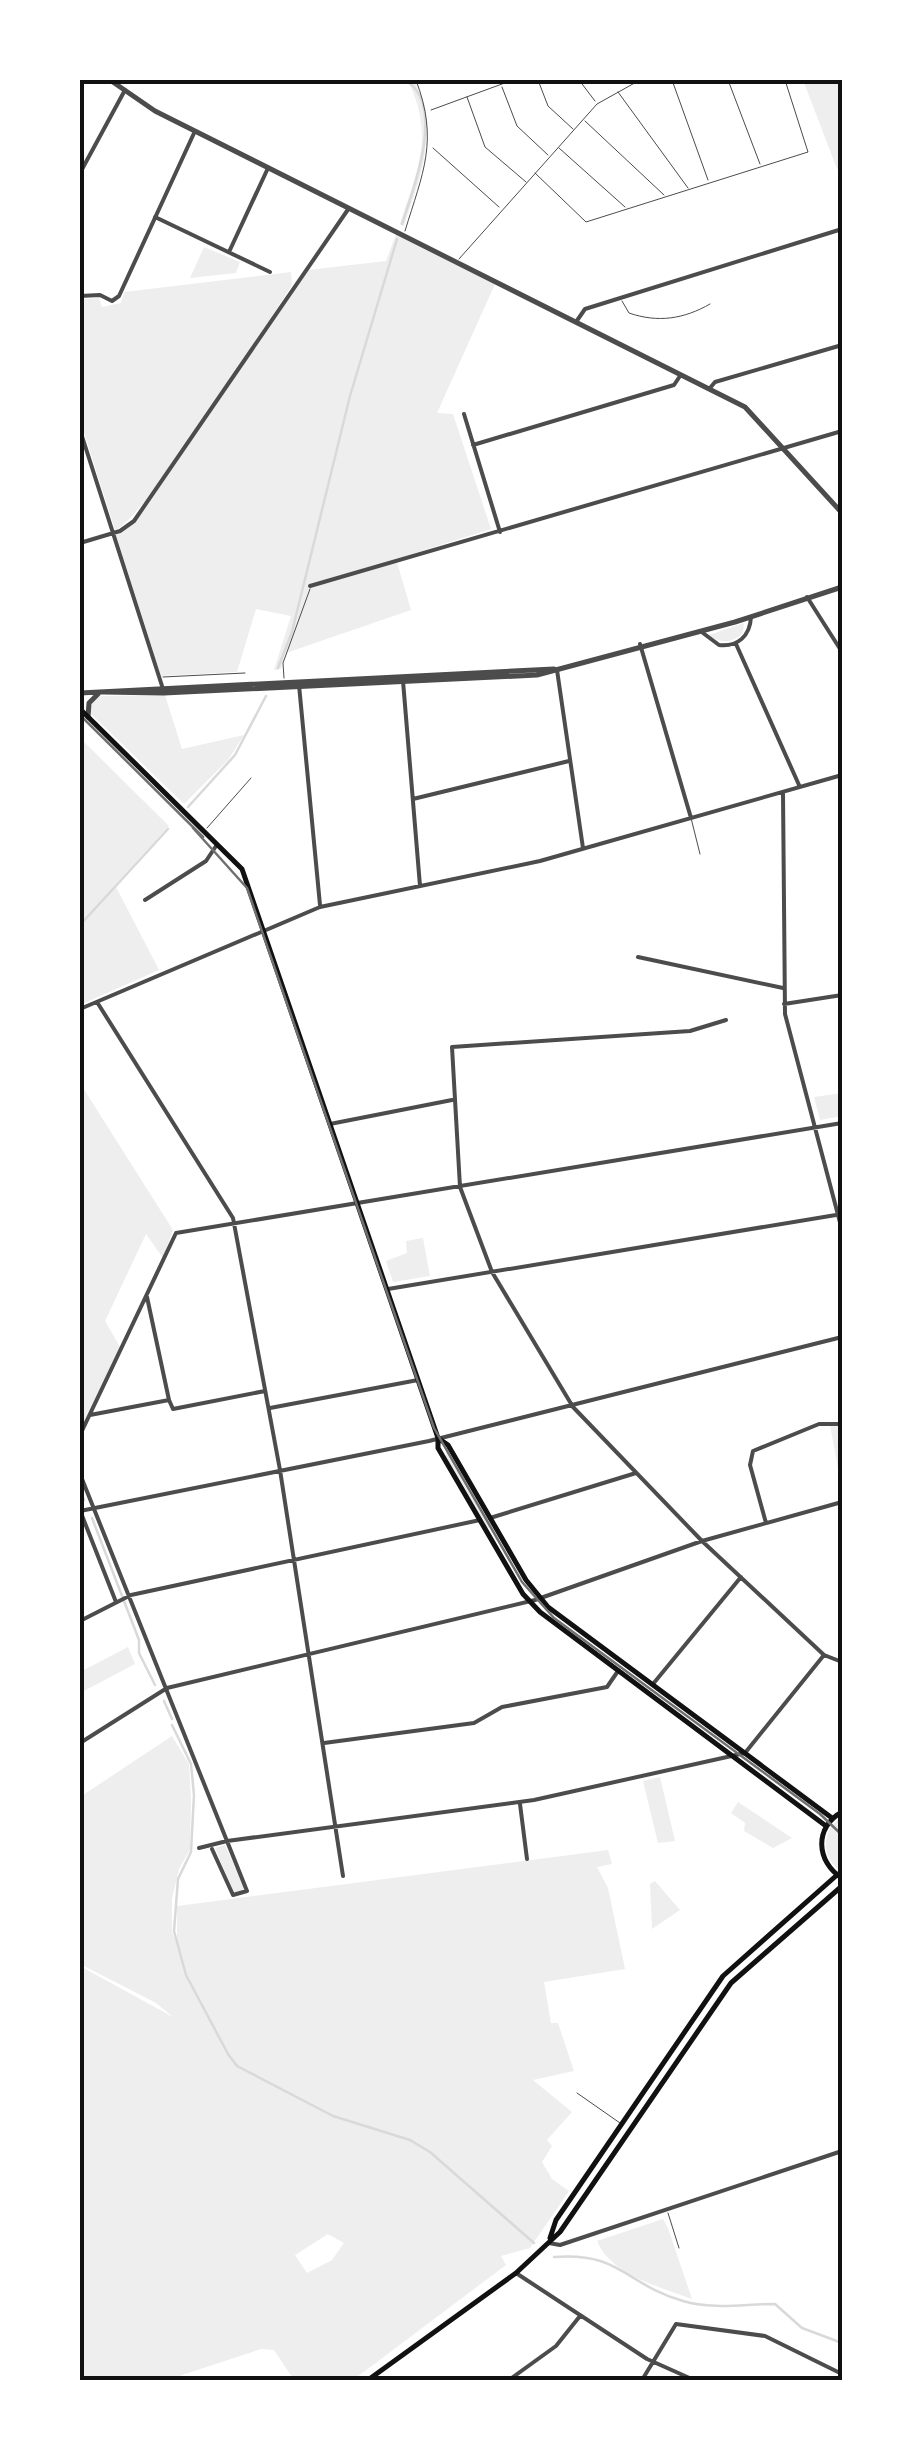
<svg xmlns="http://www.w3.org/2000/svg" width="922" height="2460" font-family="'Work Sans',sans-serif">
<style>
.green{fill:#eee;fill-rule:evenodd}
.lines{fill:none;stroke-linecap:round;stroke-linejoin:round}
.stream{stroke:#d9d9d9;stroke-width:2.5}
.service{stroke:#4c4c4c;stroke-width:1}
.minor{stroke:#4c4c4c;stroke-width:4}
.tertiary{stroke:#4c4c4c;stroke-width:5}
.secondary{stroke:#111;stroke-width:5}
.tram{stroke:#707070;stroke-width:2.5}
.neatline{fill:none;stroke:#111;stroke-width:4}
</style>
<rect width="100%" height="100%" fill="#fff"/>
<path class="green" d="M398 80 416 82C437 139 422 171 404 226L400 224C417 170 434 139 410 85Z
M803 80H842V168L837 169Z
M396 234 495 284 437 413 453 414 491 529 396 559 411 610 286 653 281 669 274 670 291 616 256 609 237 672 161 676 116 535 135 521 150 501 308 270 386 261Z
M204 247 240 262 236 273 190 278Z
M291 272 292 285C266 325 145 519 115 530L80 420V299L99 298 102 307 121 303 124 292Z
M744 623 743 633C733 643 720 644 709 635Z
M165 695 182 749 244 735 228 760 184 804 89 712 92 702 101 696Z
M80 738 169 826 115 885 159 970 80 1005Z
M80 1083 173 1230 163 1258 146 1234 105 1321 120 1347 80 1432Z
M842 1093V1116L820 1120 814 1097Z
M423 1238 430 1276 393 1282 386 1261 407 1253 406 1241Z
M830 1425 842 1427V1490Z
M446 1447 492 1526 487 1529 446 1458Z
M128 1647 135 1664 80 1693V1672Z
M172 1736 189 1764 191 1800 190 1850 179 1869 172 1899V1932L177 1944V1906L608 1850 612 1864 597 1867 608 1888 625 1969 544 1982 551 2023H558L574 2071 533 2080 572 2112 547 2140 552 2146 542 2162 552 2179 569 2191 530 2248 501 2256 506 2265 353 2380H294L274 2350 261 2349 167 2380H80V1966L173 2017 156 2003 80 1964V1797ZM328 2234 344 2243 332 2260 307 2273 295 2255Z
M660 1777 675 1841 658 1843 643 1781Z
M738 1802 792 1838 773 1848 744 1831 745 1823 731 1813Z
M842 1816V1872C820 1858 821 1831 842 1816Z
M225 1845 245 1890 234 1893 215 1848Z
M655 1881 680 1910 652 1929 650 1884Z
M663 2219 668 2228 692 2299C660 2287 611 2275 597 2241Z"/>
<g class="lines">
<path class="stream" d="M402 224C413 190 447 104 405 80
M278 668 292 632 350 396 397 239
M188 807 235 755 266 696
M80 925 168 829
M80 1490 84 1500
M92 1518 139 1640V1653L155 1685
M164 1701 172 1719
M172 1725 191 1764 194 1795 191 1852 178 1879 174 1931 186 1975 228 2054 237 2066 333 2116 410 2140 430 2152 534 2243
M554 2257C622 2252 624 2284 683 2301 714 2310 743 2304 775 2304L802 2328 842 2343"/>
<path class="service" d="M538 80 548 106 573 129
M579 80 595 101
M672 80 708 180
M728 80 760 164
M502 87 517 126 548 155
M618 92 688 188
M467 97 485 147 526 182
M431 110 513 80
M585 121 664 195
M433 148 499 207
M559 148 625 207
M535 173 586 222 808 152 785 80
M405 231C423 172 439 141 416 80
M459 259 597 104 640 80
M622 301 629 313C658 323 684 319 710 304
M163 677 245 673
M284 678 283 663 310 589
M691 818 700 854
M207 828 251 778
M577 2093 620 2123
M668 2213 679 2248"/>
<path class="minor" d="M80 173 125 90
M155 217 270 272
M229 252 268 168
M80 296 100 295 112 301 119 296 195 131
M576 322 585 309 842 229
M710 388 715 382 842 345
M464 414 500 532
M80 430 163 689
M473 445 674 385 680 376
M80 543 120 531 134 521 349 208
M310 586 842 431
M807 597 842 652
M703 633 719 645C738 647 750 636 751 617
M640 644 691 818
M736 644 799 785
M557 670 583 848
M403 681 420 886
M299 685 320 905
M783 793 785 1014 842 1230
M413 799 569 761
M145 900 206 861 216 846
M638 957 783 988
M97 1002 233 1218 280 1470 343 1876
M784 1004 842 995
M80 1009 320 907 540 861 842 775
M726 1020 690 1031 452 1047 460 1187 492 1272 573 1407 702 1541 824 1655 842 1662
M330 1124 452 1100
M388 1289 842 1214
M147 1297 169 1400
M169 1400 173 1409 265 1391
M270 1408 418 1380
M90 1415 169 1400
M80 1435 176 1233 842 1123
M80 1474 247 1891 233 1895 212 1849
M80 1511 429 1441 842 1337
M81 1513 116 1602
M490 1518 636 1473
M766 1523 750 1465 753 1451 819 1424H842
M80 1621 131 1595 480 1520
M653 1684 741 1577
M80 1743 167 1688 535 1600 702 1541 842 1502
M324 1743 474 1723 502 1707 607 1687 618 1671
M520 1804 527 1859
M199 1848 227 1841 534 1800 745 1753 824 1655
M549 2243 560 2245 842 2151
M516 2273 647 2359 694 2380
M509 2380 556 2346 580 2316
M642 2380 676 2324 765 2336 842 2374"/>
<path class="tertiary" d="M110 80 155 111 745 407 842 513
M103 692 164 693 537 675 735 622 842 587
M80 693 554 669
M88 717 89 703 98 694"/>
<path class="secondary" d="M80 709 242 869 438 1438V1448L523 1594 540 1612 826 1826
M438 1438 448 1445 526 1580 548 1607 832 1818
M842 1812C814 1827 816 1862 842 1878
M550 2238 556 2220 723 1976 837 1875
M368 2380 516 2273 560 2232 731 1983 842 1886"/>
<path class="tram" d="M80 715 203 837
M193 828 247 888 434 1428 522 1582 554 1618 820 1814 842 1835"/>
</g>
<rect width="922" height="2460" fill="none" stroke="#ffffff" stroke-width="165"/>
<rect x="82" y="82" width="758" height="2296" class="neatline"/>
</svg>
